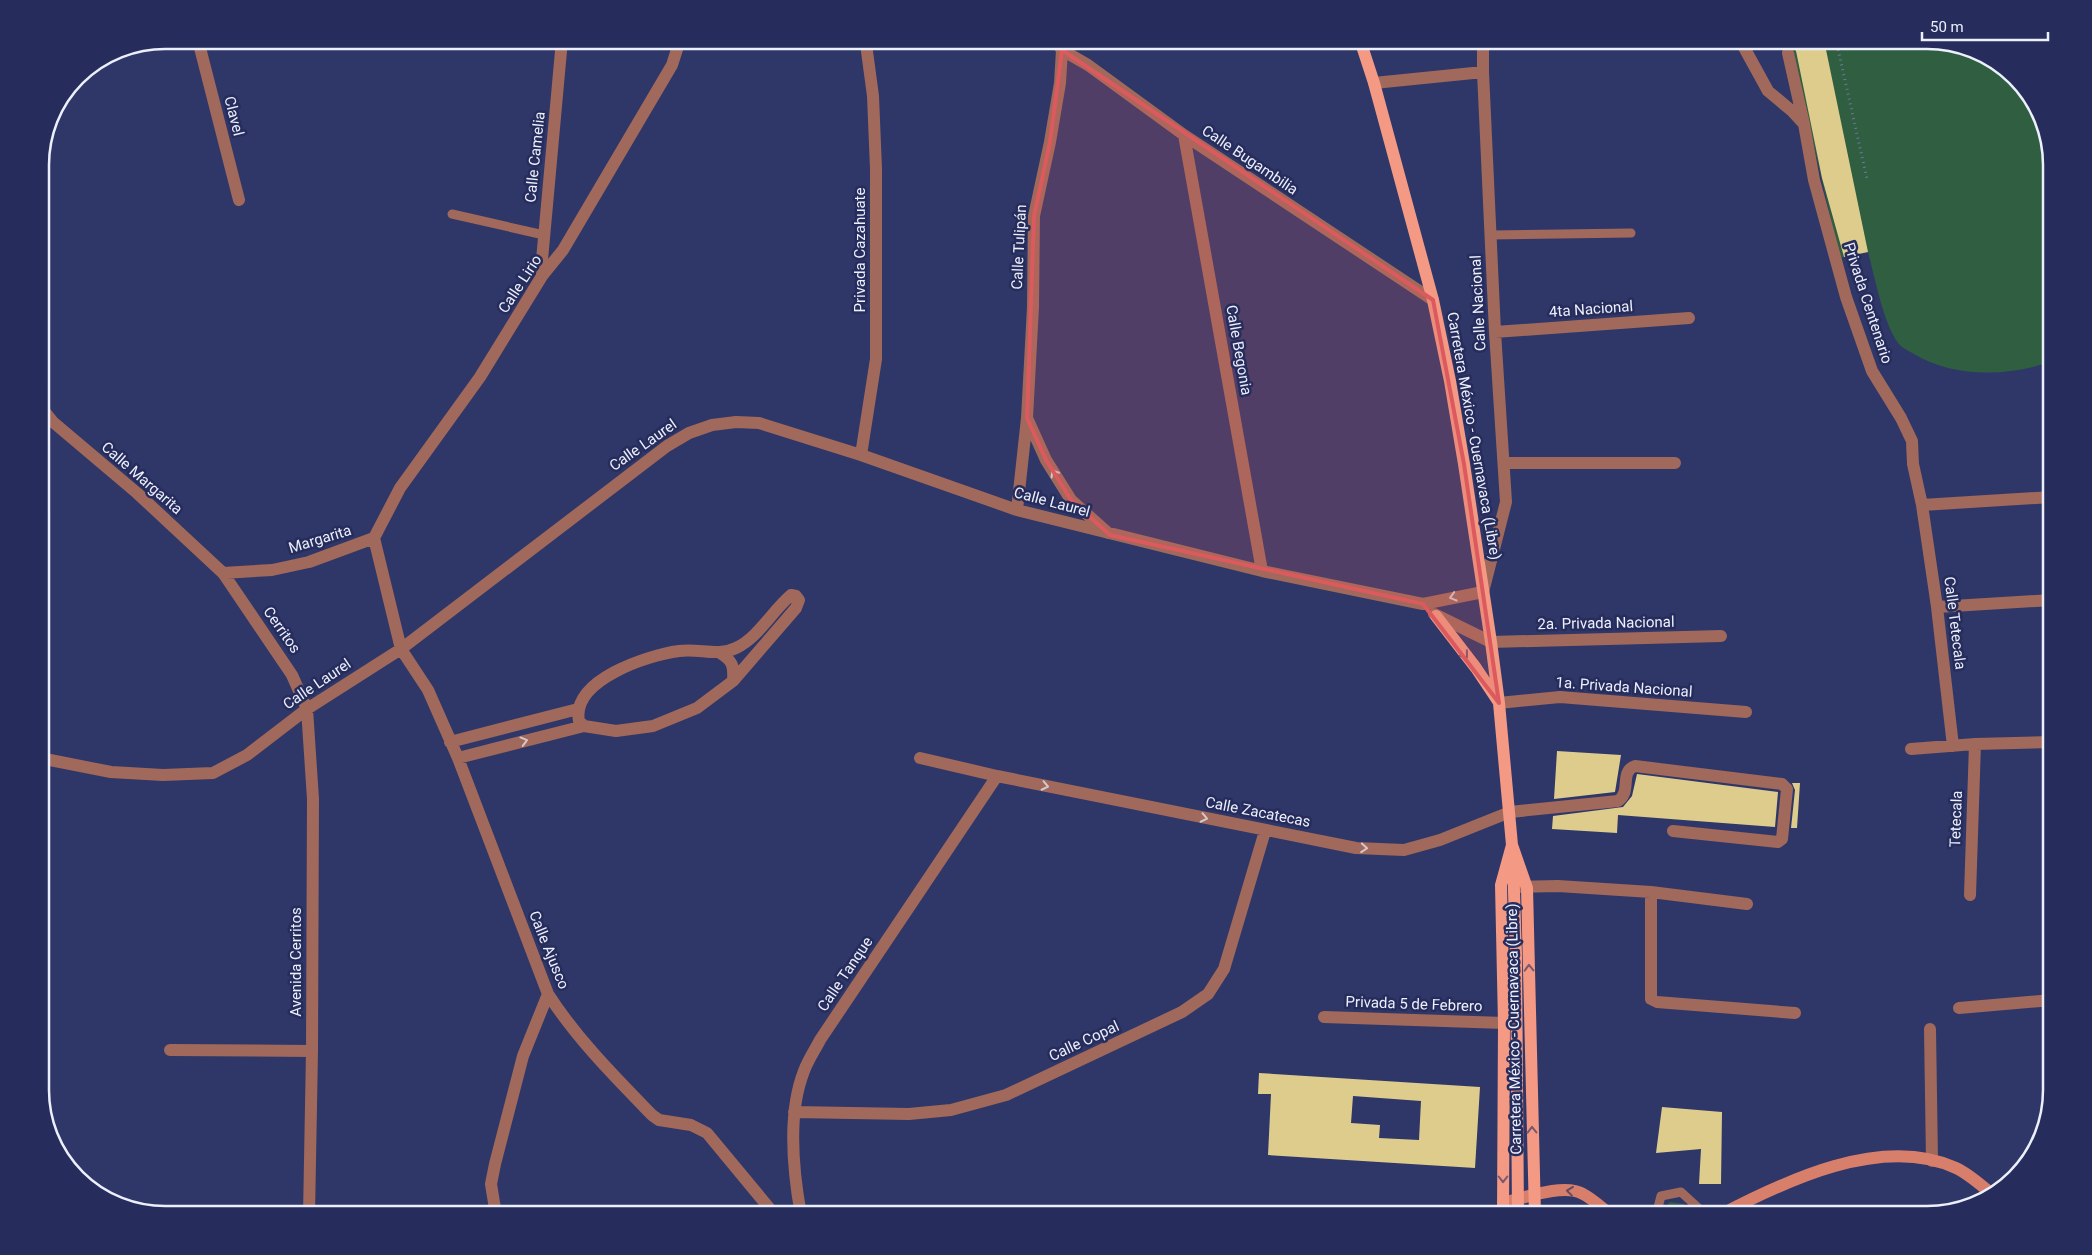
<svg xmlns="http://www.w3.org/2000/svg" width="2092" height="1255" font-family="Roboto,sans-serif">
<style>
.green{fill:#305e41}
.building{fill:#decc8c;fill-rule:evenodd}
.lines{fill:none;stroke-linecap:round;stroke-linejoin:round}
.path{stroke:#71779b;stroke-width:3;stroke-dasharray:1 4;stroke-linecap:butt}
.lane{stroke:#a0695b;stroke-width:9}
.street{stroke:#a0695b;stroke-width:12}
.secondary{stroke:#d77f6b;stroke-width:12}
.primary{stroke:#f39984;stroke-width:12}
.primary-bridge{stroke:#f39984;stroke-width:12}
.oneway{stroke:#d5c7cc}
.oneway2{stroke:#78586c}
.oneway3{stroke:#644a61}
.marked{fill:#dc5a5d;fill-opacity:0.2;stroke:#dc5a5d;stroke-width:4;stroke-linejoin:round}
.labels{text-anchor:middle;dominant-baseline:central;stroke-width:5;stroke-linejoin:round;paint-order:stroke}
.street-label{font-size:15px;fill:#eceffc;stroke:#262d5c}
.rim{fill:none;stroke:#eceffc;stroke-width:2.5}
</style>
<rect width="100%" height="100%" fill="#2f3768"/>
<path class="green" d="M1769 40H1928L1990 57 2035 102 2052 157V361C2010 377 1953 378 1914 354 1909 351 1902 348 1898 343 1883 322 1875 278 1868 252L1840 258 1790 43 1770 46Z
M1670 1202 1684 1204 1693 1215H1660L1661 1211Z"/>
<path class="building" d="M1790 40H1824L1868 252 1844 257 1822 178 1796 51 1791 45Z
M1557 751 1621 755 1615 792 1554 799Z
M1637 774 1778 792 1775 827 1618 815 1617 833 1552 829 1553 816 1623 807 1632 796Z
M1792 783H1800L1797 828H1791L1795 790Z
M1259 1073 1480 1087 1475 1168 1268 1155 1271 1094H1258ZM1353 1096 1421 1101 1419 1140 1379 1138 1380 1125 1351 1123Z
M1662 1107 1722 1112 1721 1184H1699L1701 1149 1656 1153Z"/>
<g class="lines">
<path class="path" d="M1836 40 1867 179"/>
<path class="lane" d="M452 214 544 235
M1491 235 1631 233
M1656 1215 1661 1196 1681 1192 1706 1215"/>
<path class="street" d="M198 40 239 200
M1055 40 1062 50 1088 65 1184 135 1433 300
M1740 40 1768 91 1792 111 1804 124 1814 180 1846 297 1872 371 1901 418 1912 441 1913 464 1922 505 1937 607 1953 746
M1788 53 1804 124
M1374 83 1483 72
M1184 135 1262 571
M542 276V260L562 40
M1495 332 1689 318
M40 406 53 422 137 493 223 573 292 675 307 709 313 799 312 1051 309 1215
M1027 418 1046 460 1071 500 1108 533
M861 455 876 359V169L873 96 866 44
M1504 463H1675
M1922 505 2052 497
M1017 510 1027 418 1033 307 1034 216 1050 142 1060 83 1062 50
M374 538 401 649 428 690 458 758 548 994C577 1039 615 1077 652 1115L659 1120 691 1125 707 1133 775 1215
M374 538 400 488 480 377 542 276 563 250 672 65 680 40
M223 573 272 570 309 562 374 538
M1937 607 2052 600
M1434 614 1491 642 1721 636
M720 653C733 661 734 666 733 681
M1499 703 1560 697 1746 712
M450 742 578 709
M1911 749 1975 744 2052 742
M40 758 111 772 163 775 213 773 247 755 307 709 401 649 667 446 689 433 712 425 736 422 759 423 861 455 1017 510 1262 571 1423 604 1483 592 1506 502 1495 332 1483 72V40
M458 758 584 726 616 731 653 726 697 708 733 681 796 608 799 600 796 596 791 595C772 611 759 637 736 648 718 657 699 648 679 651 648 655 571 680 579 721L584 726
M920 758 997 776 1356 848 1404 850 1440 840 1510 812 1618 801C1632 792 1619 772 1635 766L1782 784 1787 789 1782 839 1778 842 1673 831
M1518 887 1558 886 1651 892 1747 904
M1651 892V999L1657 1002 1795 1013
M1970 895 1975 744
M1959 1008 2052 1000
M1324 1017 1504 1023
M1930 1029 1932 1161
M170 1050 312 1051
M794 1112 909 1114 951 1110 1006 1095 1182 1012 1208 994 1224 969 1265 831
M496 1215 491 1184 495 1164 523 1056 548 994
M801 1215C793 1171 787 1114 804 1071 808 1060 815 1050 820 1040L997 776"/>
<path class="secondary" d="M1503 1203C1524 1198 1564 1183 1583 1194 1593 1199 1602 1208 1611 1215
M1720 1215C1785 1181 1882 1134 1956 1168 1969 1174 1982 1186 1993 1195"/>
<path class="primary" d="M1360 40 1374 83 1433 300 1450 381 1464 464 1491 642 1499 703 1512 845 1527 888 1535 1215
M1436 616 1476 668 1498 701
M1513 860 1516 955
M1503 1215 1504 1023 1501 885 1512 845"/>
<path class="primary-bridge" d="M1516 955 1518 1215"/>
</g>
<defs><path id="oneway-chevron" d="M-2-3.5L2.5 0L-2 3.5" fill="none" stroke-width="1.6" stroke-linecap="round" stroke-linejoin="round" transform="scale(1.25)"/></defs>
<g class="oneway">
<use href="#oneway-chevron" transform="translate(1054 473) rotate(-122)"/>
<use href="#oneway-chevron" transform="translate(1453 597) rotate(164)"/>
<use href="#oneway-chevron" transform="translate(524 741) rotate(-15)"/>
<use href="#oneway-chevron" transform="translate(1045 786) rotate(12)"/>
<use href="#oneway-chevron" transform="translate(1204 818) rotate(12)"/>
<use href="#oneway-chevron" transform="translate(1364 848) rotate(4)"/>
</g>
<g class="oneway2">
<use href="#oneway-chevron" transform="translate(1465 655) rotate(52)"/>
<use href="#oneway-chevron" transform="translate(1529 968) rotate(-91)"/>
<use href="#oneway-chevron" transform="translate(1532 1130) rotate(-91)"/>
<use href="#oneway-chevron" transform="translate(1503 1179) rotate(90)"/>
</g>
<use class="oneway3" href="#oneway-chevron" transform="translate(1570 1191) rotate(-173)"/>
<path class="marked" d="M1062 50 1433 300 1464 464 1499 703 1423 604 1110 535 1071 500 1046 460 1027 418 1034 216 1050 142Z"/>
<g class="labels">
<g class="street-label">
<text transform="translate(234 116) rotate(76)">Clavel</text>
<text transform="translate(535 157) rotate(-84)">Calle Camelia</text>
<text transform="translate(1250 160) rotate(34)">Calle Bugambilia</text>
<text transform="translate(1019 247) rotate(-87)">Calle Tulipán</text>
<text transform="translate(860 250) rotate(-90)">Privada Cazahuate</text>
<text transform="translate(520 284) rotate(-57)">Calle Lirio</text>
<text transform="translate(1478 303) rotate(-93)">Calle Nacional</text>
<text transform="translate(1868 303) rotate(72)">Privada Centenario</text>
<text transform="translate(1591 309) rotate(-4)">4ta Nacional</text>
<text transform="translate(1239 350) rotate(80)">Calle Begonia</text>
<text transform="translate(1474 436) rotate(80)">Carretera México - Cuernavaca (Libre)</text>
<text transform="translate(643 445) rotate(-35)">Calle Laurel</text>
<text transform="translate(142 478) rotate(41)">Calle Margarita</text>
<text transform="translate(1052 502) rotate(15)">Calle Laurel</text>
<text transform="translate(320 539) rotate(-17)">Margarita</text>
<text transform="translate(1606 623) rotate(-1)">2a. Privada Nacional</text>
<text transform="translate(1955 623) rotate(83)">Calle Tetecala</text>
<text transform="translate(282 630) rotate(55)">Cerritos</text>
<text transform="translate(317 684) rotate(-34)">Calle Laurel</text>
<text transform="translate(1624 687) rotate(4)">1a. Privada Nacional</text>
<text transform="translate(1258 812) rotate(11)">Calle Zacatecas</text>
<text transform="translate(1956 819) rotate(-88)">Tetecala</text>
<text transform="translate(549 950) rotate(68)">Calle Ajusco</text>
<text transform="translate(296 962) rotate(-90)">Avenida Cerritos</text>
<text transform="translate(845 974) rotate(-56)">Calle Tanque</text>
<text transform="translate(1414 1004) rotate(2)">Privada 5 de Febrero</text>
<text transform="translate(1514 1029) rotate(-91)">Carretera México - Cuernavaca (Libre)</text>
<text transform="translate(1084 1041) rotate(-25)">Calle Copal</text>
</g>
</g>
<path d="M0 0H2092V1255H0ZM165 49H1927A116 116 0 0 1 2043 165V1090A116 116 0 0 1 1927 1206H165A116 116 0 0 1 49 1090V165A116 116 0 0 1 165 49Z" fill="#262d5c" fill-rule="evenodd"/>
<path class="rim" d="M165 49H1927A116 116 0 0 1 2043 165V1090A116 116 0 0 1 1927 1206H165A116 116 0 0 1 49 1090V165A116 116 0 0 1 165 49Z"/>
<path d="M1922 32v8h126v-8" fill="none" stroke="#eceffc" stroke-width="2.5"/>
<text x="1930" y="32" font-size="15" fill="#eceffc" stroke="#262d5c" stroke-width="4" paint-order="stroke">50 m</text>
</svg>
